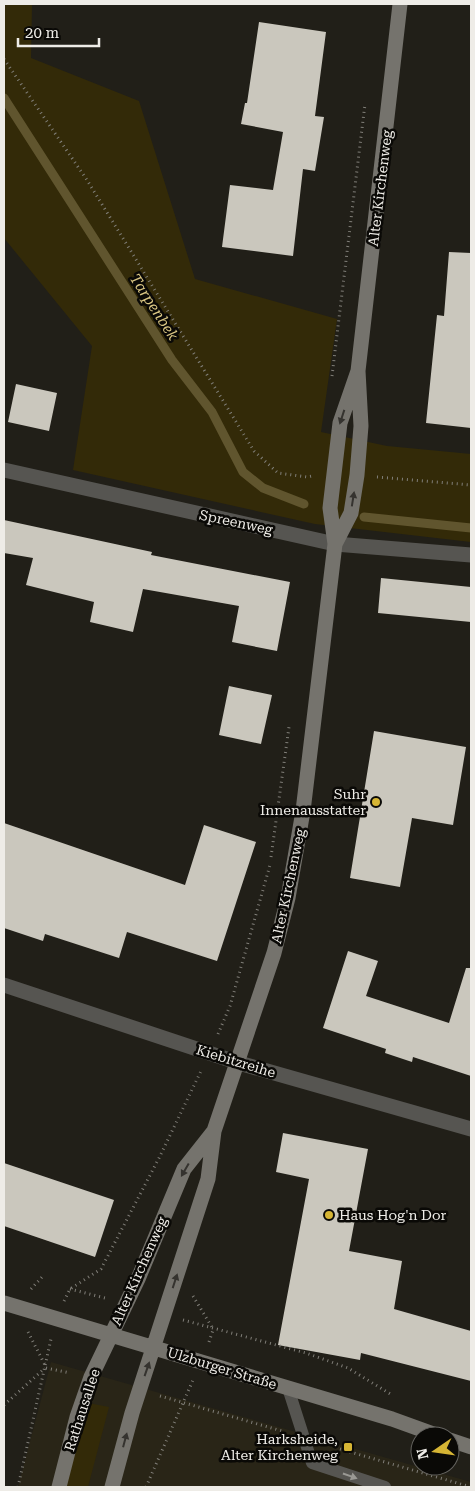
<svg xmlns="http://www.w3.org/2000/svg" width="475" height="1491" font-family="'Roboto Serif',serif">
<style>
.built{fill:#292517}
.green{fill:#332a08}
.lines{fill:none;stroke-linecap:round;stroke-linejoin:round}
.stream{stroke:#60552e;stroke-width:9}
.building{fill:#cac7bd}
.path{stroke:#817f79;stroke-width:3;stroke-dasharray:1 4;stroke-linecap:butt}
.lane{stroke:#565551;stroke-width:12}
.street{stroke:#565551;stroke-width:15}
.secondary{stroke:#75736d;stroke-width:15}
.oneway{fill:#35332f}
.oneway2{fill:#9a9994}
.poi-dot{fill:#d6b534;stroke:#0a0906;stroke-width:2}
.labels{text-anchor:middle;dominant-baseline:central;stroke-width:5;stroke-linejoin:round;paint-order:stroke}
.street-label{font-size:14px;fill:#eeece7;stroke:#0a0906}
.poi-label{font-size:14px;fill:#eeece7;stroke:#0a0906;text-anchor:end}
.water-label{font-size:15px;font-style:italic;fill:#d9c683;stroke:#0a0906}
</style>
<rect width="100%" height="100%" fill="#211f18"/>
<path class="built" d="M51 1362 471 1482V1487H18Z"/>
<path class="green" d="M4 4H32L31 58 139 101 195 279 337 319 321 432 387 446 471 454V542L315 524 73 470 92 346 4 238Z
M88 1403 109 1407 88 1487H66Z"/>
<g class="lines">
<path class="stream" d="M4 98 172 360 212 412 243 472 263 488 304 504
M364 517 471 528"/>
</g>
<path class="building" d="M259 22 326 32 315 116 324 117 315 171 303 169 293 256 222 247 230 185 273 190 283 132 241 124 245 103H247Z
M449 252 471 253V428L426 423 437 315 444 316Z
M16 384 57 393 49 431 8 422Z
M4 520 152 552 151 555 290 582 277 651 232 642 239 606 143 589 133 632 90 622 94 602 26 585 33 558 4 553Z
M381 578 471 587V622L378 613Z
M229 686 272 695 261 744 219 735Z
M374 731 466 747 453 825 412 818 400 887 350 878Z
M4 823 185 885 204 825 256 842 217 961 127 932 119 958 45 934 43 941 4 928Z
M348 951 378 961 366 996 449 1023 466 968H471V1076L413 1057 412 1062 385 1053 386 1049 323 1028Z
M283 1133 368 1149 349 1251 402 1261 394 1309 471 1331V1381L361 1353 360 1360 278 1345 309 1179 276 1172Z
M4 1163 114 1200 95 1257 4 1226Z"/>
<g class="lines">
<path class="path" d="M4 59 87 180 254 451 278 473 307 477 312 476
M332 376 365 104
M377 477 471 485
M271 857 289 727
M218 1034 230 1006 270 865
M31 1289 42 1277
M70 1289 105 1298
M193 1296 213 1329
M64 1301 70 1289 101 1269 159 1158 201 1071
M183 1320 306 1353 348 1368 392 1395
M28 1332 46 1367
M209 1342 213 1330
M46 1368 70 1373
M160 1396 282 1431
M4 1405 45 1368
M340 1449 471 1487
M18 1487 51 1339
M146 1487 193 1380"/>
<path class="lane" d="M288 1388 312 1463 385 1487"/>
<path class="street" d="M4 470 335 544 471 555
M4 985 239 1063 471 1129"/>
<path class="secondary" d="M335 544 351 513 357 475 361 426 358 371 400 4
M4 1303 392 1419 439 1436
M450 1440 471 1447
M59 1487 77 1417 91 1377 138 1279 184 1169 214 1131
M112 1487 132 1413 208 1179 214 1131 274 953 288 898 303 811 335 544 330 508 340 423 358 371"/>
</g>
<defs><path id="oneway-solid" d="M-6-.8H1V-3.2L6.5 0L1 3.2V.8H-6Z" transform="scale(1.25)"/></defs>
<g class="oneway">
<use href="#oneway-solid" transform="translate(342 417) rotate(108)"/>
<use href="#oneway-solid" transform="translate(353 499) rotate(-81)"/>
<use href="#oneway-solid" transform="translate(185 1170) rotate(120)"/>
<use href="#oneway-solid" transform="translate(175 1281) rotate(-72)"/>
<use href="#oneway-solid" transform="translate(147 1369) rotate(-71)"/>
<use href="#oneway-solid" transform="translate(125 1440) rotate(-75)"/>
</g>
<use class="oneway2" href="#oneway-solid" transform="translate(350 1476) rotate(19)"/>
<g class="poi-dot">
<circle cx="376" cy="802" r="5"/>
<circle cx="329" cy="1215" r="5"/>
<rect x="343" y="1442" width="10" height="10" rx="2.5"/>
</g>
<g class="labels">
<g class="street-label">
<text transform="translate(380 188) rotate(-83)">Alter Kirchenweg</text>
<text transform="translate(236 522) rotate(12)">Spreenweg</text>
<text transform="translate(288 886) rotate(-78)">Alter Kirchenweg</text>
<text transform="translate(236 1061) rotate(17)">Kiebitzreihe</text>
<text transform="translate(139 1271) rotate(-66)">Alter Kirchenweg</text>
<text transform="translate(222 1368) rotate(17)">Ulzburger Straße</text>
<text transform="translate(82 1410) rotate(-72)">Rathausallee</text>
</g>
<g class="poi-label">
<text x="366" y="794">Suhr<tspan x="366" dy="16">Innenausstatter</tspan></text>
<text x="339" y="1215" text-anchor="start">Haus Hog'n Dor</text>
<text x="338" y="1439">Harksheide,<tspan x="338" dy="16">Alter Kirchenweg</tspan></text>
</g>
<g class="water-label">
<text transform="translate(154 307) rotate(57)">Tarpenbek</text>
</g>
</g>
<rect width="475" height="1491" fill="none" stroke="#eeece7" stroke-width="10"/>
<g transform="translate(435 1451) rotate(257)"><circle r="24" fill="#0a0906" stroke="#656460"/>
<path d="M0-4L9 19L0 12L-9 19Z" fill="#d6b534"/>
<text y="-8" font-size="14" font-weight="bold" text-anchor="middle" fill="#eeece7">N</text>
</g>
<path d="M18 38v8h81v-8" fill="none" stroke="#eeece7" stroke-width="2.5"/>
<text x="25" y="38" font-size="15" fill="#eeece7" stroke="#0a0906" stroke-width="4" paint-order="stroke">20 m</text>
</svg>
